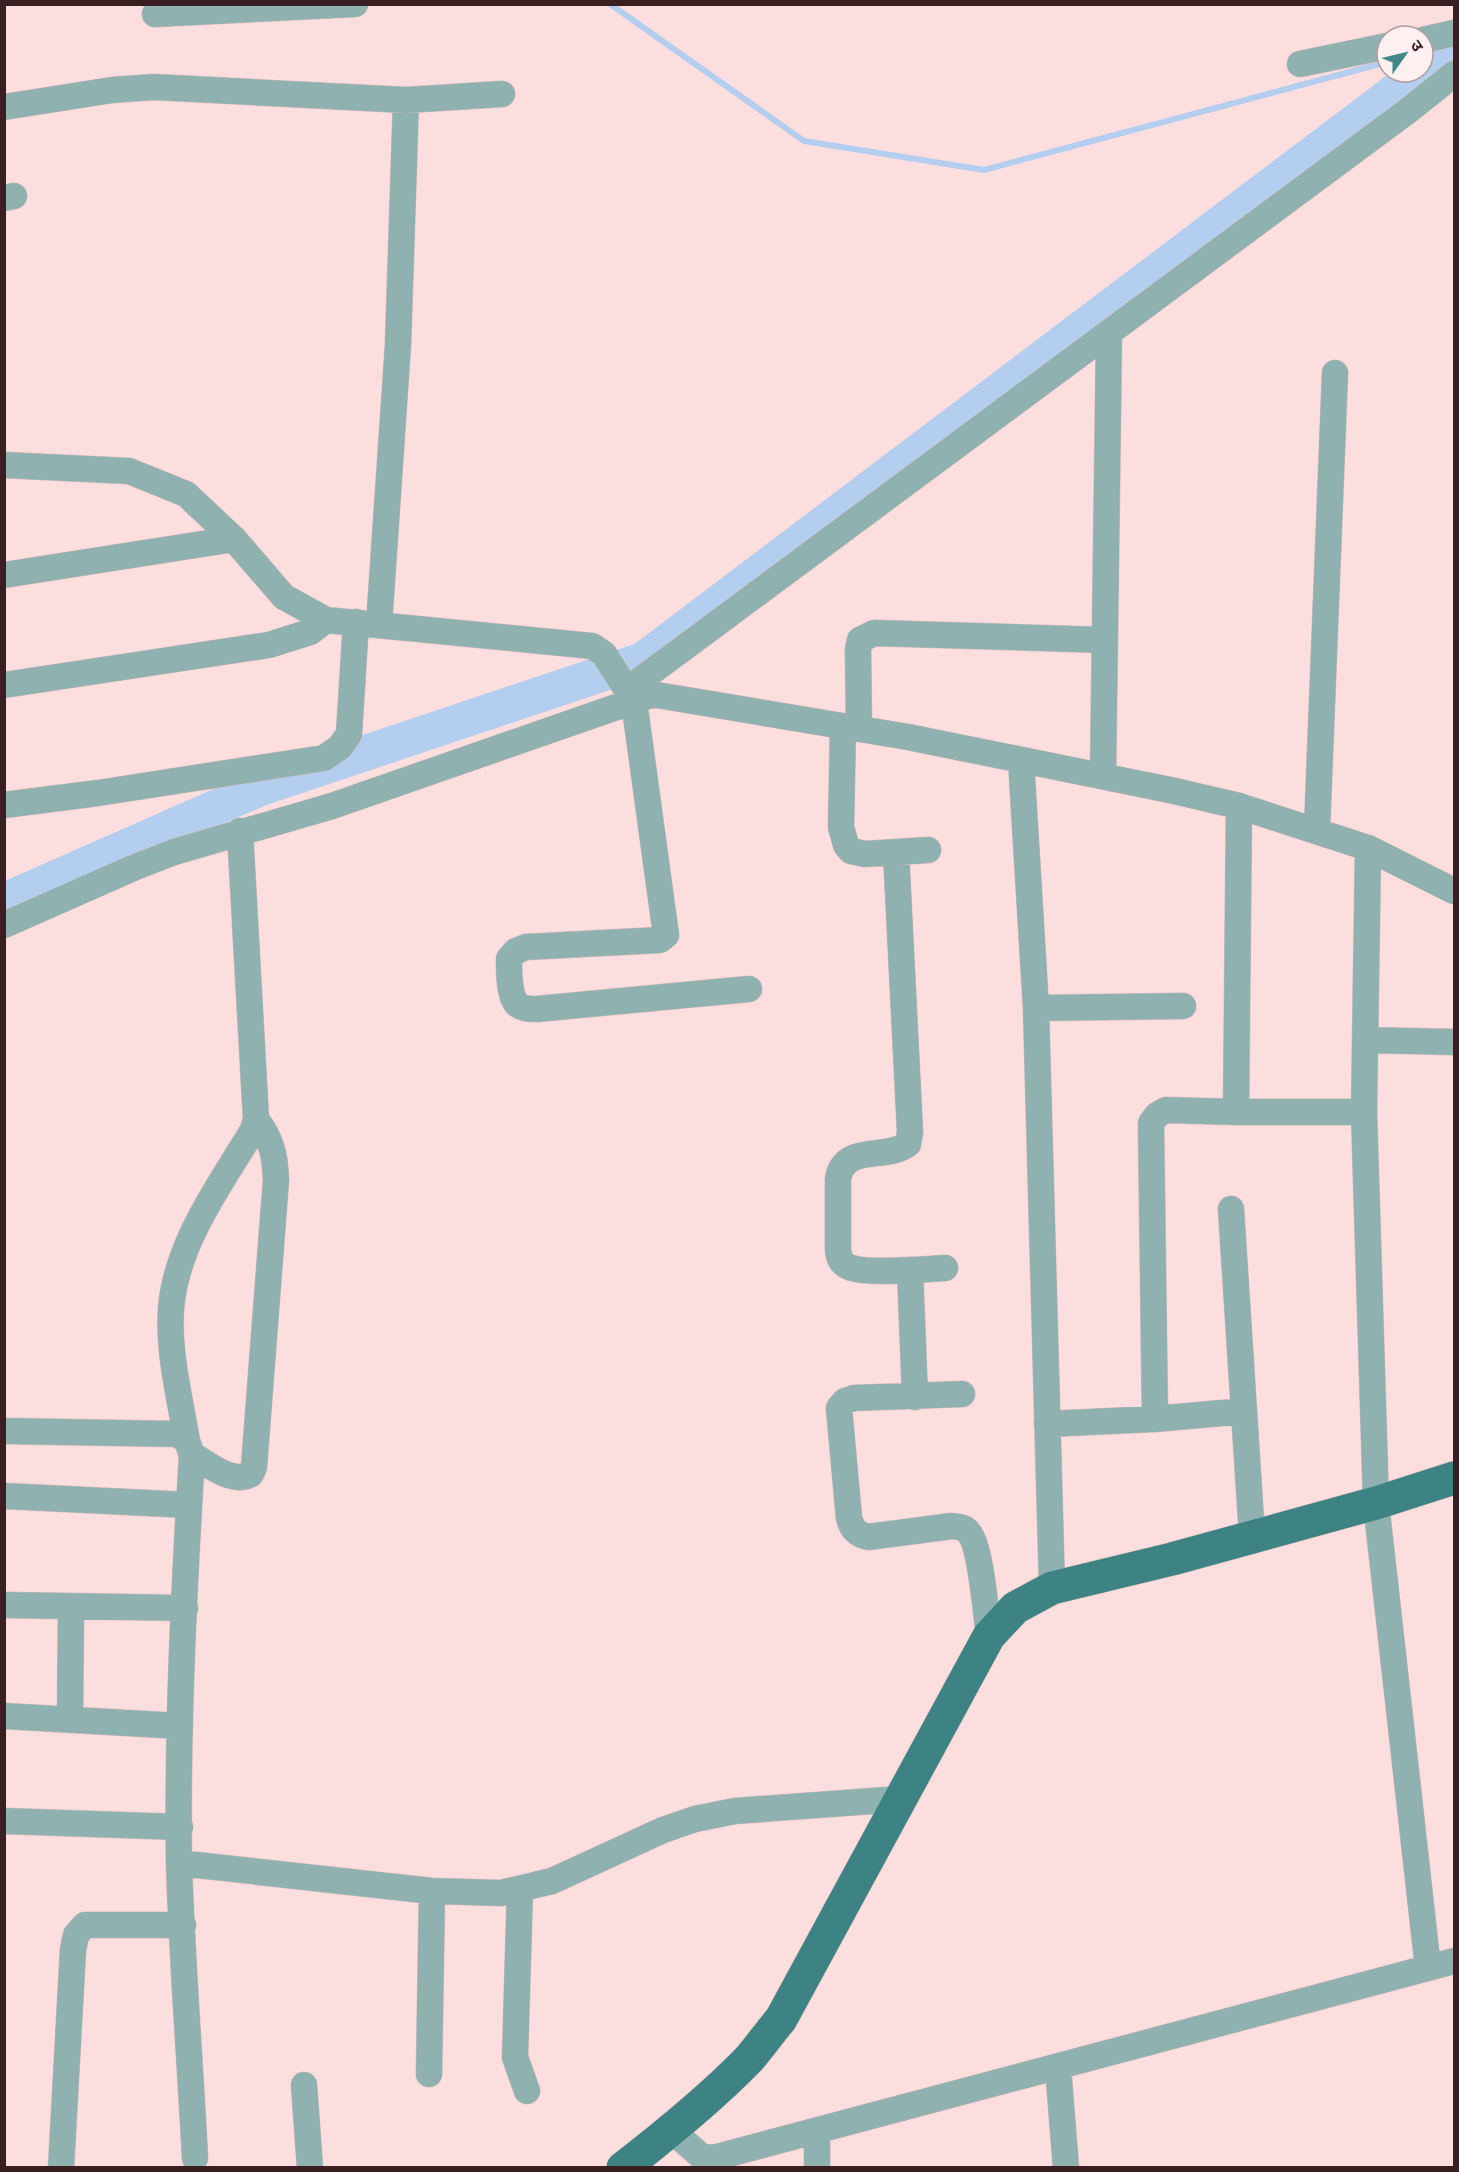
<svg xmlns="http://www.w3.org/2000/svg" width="1459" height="2172" font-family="Commissioner,'Noto Sans Devanagari',sans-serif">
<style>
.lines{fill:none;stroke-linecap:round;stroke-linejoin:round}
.stream{stroke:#b4ceef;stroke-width:6}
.river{stroke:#b4ceef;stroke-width:36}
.minor-casing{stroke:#d9bcbd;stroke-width:27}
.major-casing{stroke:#d9bcbd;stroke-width:34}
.minor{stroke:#8fb1b0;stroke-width:26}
.major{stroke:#3e8383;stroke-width:33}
</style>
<rect width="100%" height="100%" fill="#fcdedf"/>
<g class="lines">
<path class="stream" d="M610 4 804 141 984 170 1387 62"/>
<path class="river" d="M1423 71 1454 44
M4 901 258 789 643 660 1421 72"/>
<g class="minor-casing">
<path id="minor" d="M155 14 355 4
M1423 40 1454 33
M1300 64 1387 46
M4 107 112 90 154 87 406 100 502 94
M4 198 14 196
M4 465 129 471 186 494 234 539 284 597 326 620 592 646 604 654 627 690 908 737 1170 790 1239 806 1368 848 1454 891
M4 575 234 539
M379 625 398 345 406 100
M4 685 269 645 310 632 326 620
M627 690 1409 110 1454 74
M634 701 666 935 660 940 526 947 516 951 509 959C509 970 509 997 517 1004 522 1009 531 1009 537 1009L749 989
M843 726 841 827 846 845 851 851 865 854 928 850
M859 728 858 649 860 640 874 633 1105 640
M1021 760 1036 1008 1052 1588
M1103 776 1109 334
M4 805 98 793 324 758 340 747 349 734 356 622
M1317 830 1335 373
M1368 848 1364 1112 1376 1503 1428 1968
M896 852 910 1132 908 1144C885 1161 844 1143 838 1179V1250C839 1257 840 1262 847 1266 862 1275 925 1269 945 1268
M4 925 133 868 174 852 332 806 651 695
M1036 1008 1183 1006
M1365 1040 1454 1042
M1236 1112 1239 806
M1231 1209 1252 1536
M910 1270 915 1397
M962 1394 854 1398 845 1401 839 1408 849 1518C852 1529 856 1534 868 1537L952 1526C959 1527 965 1527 969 1533 981 1546 986 1616 989 1636
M1155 1419 1151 1123 1157 1115 1166 1110 1236 1112H1364
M1047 1424 1155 1419 1244 1411
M4 1431 178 1434 187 1441 192 1455C184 1590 177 1727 179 1863 182 1961 190 2060 195 2158
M187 1441C180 1398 168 1353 171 1309 176 1243 220 1185 253 1130L256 1119 240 831
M192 1455C209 1464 232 1485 251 1474L254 1467 276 1180C275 1154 272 1141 256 1119
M4 1496 189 1505
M4 1605 185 1608
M4 1716 180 1726
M70 1720 71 1606
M4 1821 180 1827
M179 1863 432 1891 501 1893 552 1881 663 1830 695 1819 735 1811 900 1799
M520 1889 515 2057 527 2091
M1058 2067 1066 2168
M429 2074 432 1891
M304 2085 310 2168
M671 2130 701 2156 713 2158 1454 1961
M817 2131V2168
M61 2168 73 1950 76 1935 85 1925H183"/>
</g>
<g class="major-casing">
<path id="major" d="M623 2168C667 2134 710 2099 749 2059 760 2046 770 2032 781 2019L989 1636 1015 1608 1052 1588 1172 1559 1376 1503 1454 1478"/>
</g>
<use href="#minor" class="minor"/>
<use href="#major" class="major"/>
</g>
<rect width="1459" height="2172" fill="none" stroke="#391f21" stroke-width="12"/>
<g transform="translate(1405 54) rotate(56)"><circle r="28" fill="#feeff0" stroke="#af9c9d" stroke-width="1.5"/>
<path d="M0-4.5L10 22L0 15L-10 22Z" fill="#428a8a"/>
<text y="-9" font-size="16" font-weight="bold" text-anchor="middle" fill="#391f21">उ</text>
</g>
</svg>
